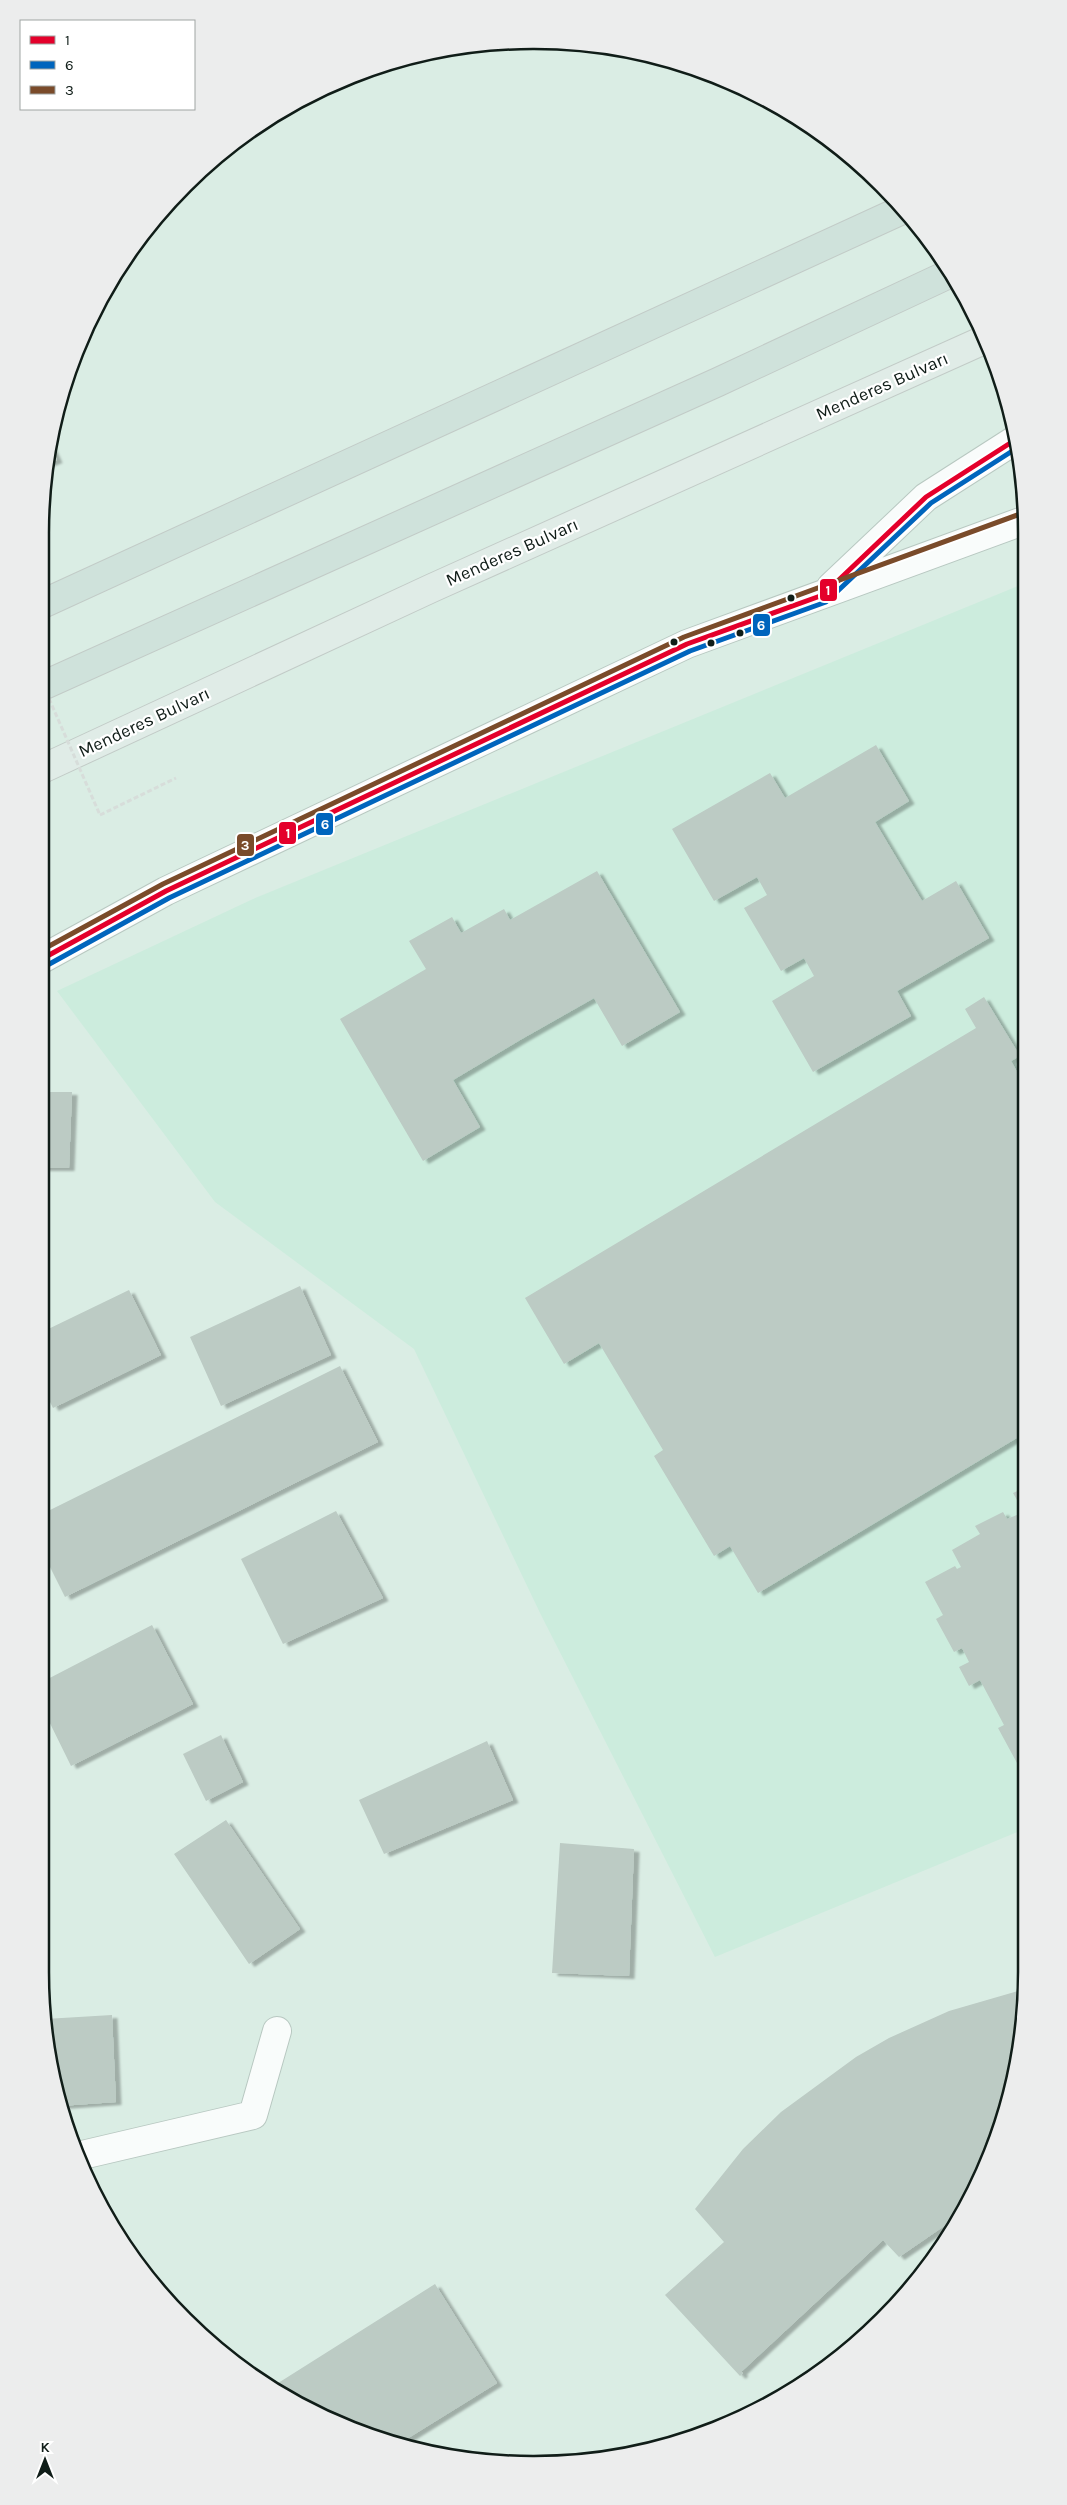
<svg xmlns="http://www.w3.org/2000/svg" width="1067" height="2505" font-family="Karla,sans-serif">
<style>
.built{fill:#ccecdd}
.building{fill:#bccbc4;filter:url(#shadow)}
.lines{fill:none;stroke-linecap:round;stroke-linejoin:round}
.minor-casing{stroke:#b8c8c1;stroke-width:30}
.major-casing{stroke:#c2cbc7;stroke-width:30}
.highway-casing{stroke:#c2cbc7;stroke-width:30}
.path{stroke:#d7ddda;stroke-width:3;stroke-dasharray:5 2.5;stroke-linecap:butt}
.minor{stroke:#f9fcfb;stroke-width:28}
.major{stroke:#e0ece7;stroke-width:28}
.highway{stroke:#cfe2db;stroke-width:28}
.path-bridge{stroke:#d7ddda;stroke-width:3;stroke-dasharray:5 2.5;stroke-linecap:butt}
.bus-1-casing{stroke:#fff;stroke-width:9}
.bus-2-casing{stroke:#fff;stroke-width:9}
.bus-3-casing{stroke:#fff;stroke-width:9}
.bus-1{stroke:#e4002b;stroke-width:5}
.bus-2{stroke:#0065bd;stroke-width:5}
.bus-3{stroke:#7a4b2a;stroke-width:5}
.bus-dot{fill:#101d18;stroke:#fff;stroke-width:2}
.labels{text-anchor:middle;dominant-baseline:central;stroke-width:4.5;stroke-linejoin:round;paint-order:stroke}
.street-label{font-size:18px;fill:#101d18;stroke:#fff}
.rim{fill:none;stroke:#101d18;stroke-width:2.5}
.line-badge{stroke:#fff;stroke-width:2}
.badge-label{font-size:14px;text-anchor:middle;font-weight:bold;fill:#fff}
</style>
<defs>
<filter id="shadow"><feDropShadow dx="5.5" dy="3" stdDeviation="1" flood-color="#0004"/></filter>
</defs>
<rect width="100%" height="100%" fill="#daede4"/>
<path class="built" d="M1023 584 1027 1828 715 1957 541 1615 414 1349 215 1202 57 991 253 899Z"/>
<path class="building" d="M49 442 57 460 47 464 49 444Z
M876 745 909 801 875 822 922 901 956 881 989 938 897 991 911 1016 813 1072 772 1001 814 976 804 958 781 971 744 908 767 895 757 877 714 901 672 829 770 773 785 798Z
M597 871 680 1012 622 1046 594 998 520 1040 453 1080 480 1127 423 1161 340 1019 426 969 409 941 452 917 461 933 504 909 510 920Z
M984 997 1020 1056 1011 1061 1024 1084 1025 1433 758 1593 730 1546 714 1556 654 1456 663 1450 599 1343 564 1364 525 1298 976 1028 965 1009Z
M40 1092H72L69 1168H40Z
M300 1286 331 1355 221 1406 190 1337Z
M129 1290 161 1355 53 1408 40 1382V1333Z
M340 1366 378 1442 65 1597 40 1547V1515Z
M1026 1487V1762L1025 1758 1017 1763 998 1728 1004 1725 980 1680 969 1686 959 1667 969 1662 962 1648 954 1652 936 1619 943 1615 925 1582 955 1566 957 1569 961 1567 952 1550 980 1534 975 1526 1003 1512 1007 1519 1024 1512 1013 1493Z
M336 1511 383 1598 283 1644 241 1559Z
M152 1625 193 1704 71 1766 40 1703V1683Z
M221 1735 243 1782 206 1801 183 1754Z
M487 1741 513 1800 384 1854 359 1800Z
M226 1820 300 1929 249 1964 174 1854Z
M560 1843 634 1849 629 1976 552 1973Z
M1025 1989 1018 2067 1001 2130 963 2213 899 2257 883 2240 741 2372 743 2373 740 2376 665 2295 724 2242 695 2209 743 2149 781 2112 856 2057 889 2038 949 2011Z
M112 2015 116 2102 60 2106 49 2067 45 2019Z
M435 2284 497 2383 397 2445 375 2439 287 2399 278 2392 275 2385Z"/>
<g class="lines">
<g class="minor-casing">
<path id="minor" d="M831 587 926 497 1015 440
M40 960 166 891 687 644 1023 521
M78 2156 253 2115 277 2031"/>
</g>
<g class="major-casing">
<path id="major" d="M40 770 432 588 986 339"/>
</g>
<g class="highway-casing">
<path id="highway" d="M40 605 902 210
M40 687 718 382 949 274"/>
</g>
<path class="path" d="M100 815 176 778"/>
<use href="#minor" class="minor"/>
<use href="#major" class="major"/>
<use href="#highway" class="highway"/>
<path class="path-bridge" d="M40 678 100 815"/>
<g class="bus-1-casing">
<path id="bus-1" d="M40 960 166 891 687 644 823 595 926 497 1015 440"/>
</g>
<g class="bus-2-casing">
<path id="bus-2" d="M44 967 169 898 690 651 826 602 931 503 1017 448"/>
</g>
<g class="bus-3-casing">
<path id="bus-3" d="M40 951 163 884 684 637 1020 514"/>
</g>
<use href="#bus-1" class="bus-1"/>
<use href="#bus-2" class="bus-2"/>
<use href="#bus-3" class="bus-3"/>
</g>
<g class="bus-dot">
<circle cx="791" cy="598" r="4.5"/>
<circle cx="740" cy="633" r="4.5"/>
<circle cx="674" cy="642" r="4.5"/>
<circle cx="711" cy="643" r="4.5"/>
</g>
<g class="labels">
<g class="street-label">
<text transform="translate(882 386) rotate(-24)">Menderes Bulvarı</text>
<text transform="translate(512 552) rotate(-24)">Menderes Bulvarı</text>
<text transform="translate(144 722) rotate(-25)">Menderes Bulvarı</text>
</g>
</g>
<path d="M0 0H1067V2505H0ZM533 49H534A484 484 0 0 1 1018 533V1972A484 484 0 0 1 534 2456H533A484 484 0 0 1 49 1972V533A484 484 0 0 1 533 49Z" fill="#eceded" fill-rule="evenodd"/>
<path class="rim" d="M533 49H534A484 484 0 0 1 1018 533V1972A484 484 0 0 1 534 2456H533A484 484 0 0 1 49 1972V533A484 484 0 0 1 533 49Z"/>
<g class="line-badge">
<rect x="819" y="578" width="19" height="24" rx="5" fill="#e4002b"/>
<rect x="752" y="613" width="19" height="24" rx="5" fill="#0065bd"/>
<rect x="315" y="812" width="19" height="24" rx="5" fill="#0065bd"/>
<rect x="278" y="821" width="19" height="24" rx="5" fill="#e4002b"/>
<rect x="236" y="833" width="19" height="24" rx="5" fill="#7a4b2a"/>
</g>
<g class="badge-label">
<text x="828" y="595">1</text>
<text x="761" y="630">6</text>
<text x="325" y="829">6</text>
<text x="288" y="838">1</text>
<text x="245" y="850">3</text>
</g>
<rect x="20" y="20" width="175" height="90" fill="#ffffff" stroke="#9fa5a3"/>
<rect x="30" y="36" width="25" height="8" fill="#e4002b" stroke="#9fa5a3"/>
<text x="65" y="45" font-size="15" fill="#101d18">1</text>
<rect x="30" y="61" width="25" height="8" fill="#0065bd" stroke="#9fa5a3"/>
<text x="65" y="70" font-size="15" fill="#101d18">6</text>
<rect x="30" y="86" width="25" height="8" fill="#7a4b2a" stroke="#9fa5a3"/>
<text x="65" y="95" font-size="15" fill="#101d18">3</text>
<g transform="translate(45 2460)" stroke="#ffffff" stroke-width="4" paint-order="stroke">
<path d="M0-4L9 19L0 12L-9 19Z" fill="#101d18"/>
<text y="-8" font-size="14" font-weight="bold" text-anchor="middle" fill="#101d18">K</text>
</g>
</svg>
